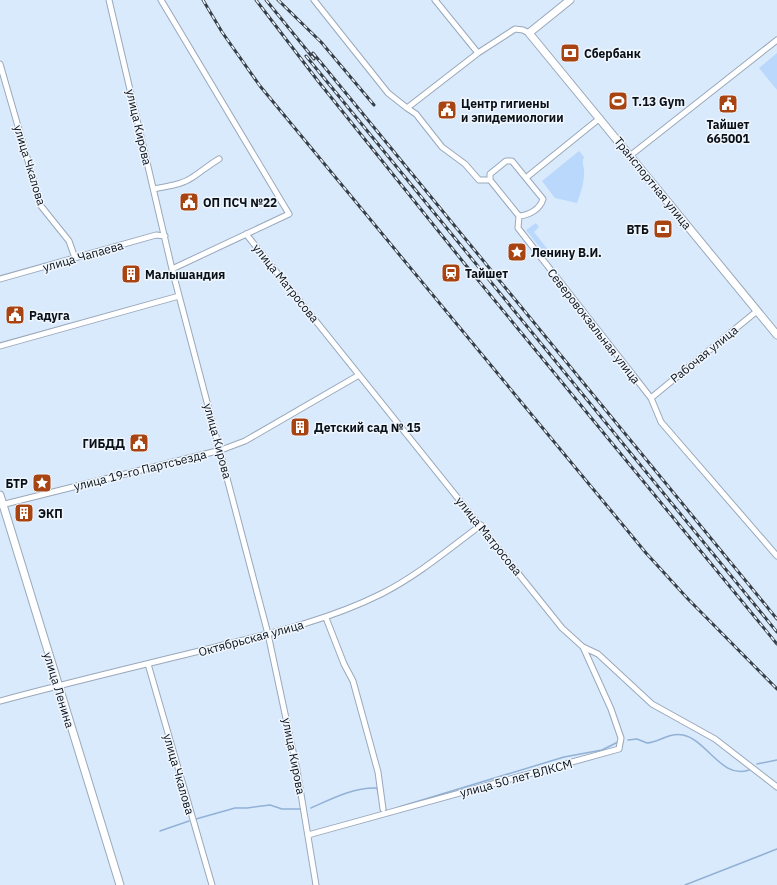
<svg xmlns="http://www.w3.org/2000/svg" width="777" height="885" font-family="'IBM Plex Sans',sans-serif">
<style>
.green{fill:#b9d8fc}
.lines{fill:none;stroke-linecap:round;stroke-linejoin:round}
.stream{stroke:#91b1d5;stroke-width:1.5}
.street-casing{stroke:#99a8ba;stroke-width:7}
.secondary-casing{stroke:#99a8ba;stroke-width:9}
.street{stroke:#fff;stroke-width:5}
.secondary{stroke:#fff;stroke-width:7}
.rail-casing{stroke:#363f47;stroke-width:3}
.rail{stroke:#f0f6fe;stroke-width:1.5;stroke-dasharray:4.5;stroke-linecap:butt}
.labels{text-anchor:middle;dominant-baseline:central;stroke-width:3;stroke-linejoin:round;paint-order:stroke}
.poi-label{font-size:12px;font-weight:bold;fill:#0a1016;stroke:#f0f6fe;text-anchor:start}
.street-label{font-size:12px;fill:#0a1016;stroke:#f0f6fe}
</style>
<rect width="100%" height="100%" fill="#daeafd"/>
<path class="green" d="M777 53V90L759 68Z
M579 151 584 157C582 162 583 164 584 169 585 180 581 193 577 203L555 198 542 181Z
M536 223 539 227 534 232 549 251 545 254 526 230Z"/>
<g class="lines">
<path class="stream" d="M628 740 637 739 647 743C660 742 669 732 683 735 707 740 722 780 749 770
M757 764 777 760
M399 807 564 757 602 750 618 742
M311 808C331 799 354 787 377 788L379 796
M196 819 235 808H247L270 805 282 809H301
M160 831 189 821
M685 885 777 849"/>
<g class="street-casing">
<path id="street" d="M109 0 172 269 268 634 297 770 316 885
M161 0 289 214 172 269
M314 0 388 93 407 108
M435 0 478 53 407 108 416 114 442 147 465 164 479 180H490L519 216 518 228 651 398 661 422 777 556
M478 53 515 29 523 30 529 33
M0 64 41 206 69 241 75 258
M631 155 777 40
M527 177 600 118
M490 180V174L506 161H512L543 199C540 209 530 215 519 216
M154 189C167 186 182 185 193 177 202 171 209 165 219 159
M246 234 562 628 583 647 598 654 652 704 715 739 777 787
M0 279 156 235 165 236
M0 346 179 296
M651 398 757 311
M1 505 221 450 245 441 359 375
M326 618 344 664 353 681 378 772 383 809
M148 664 212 885
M0 701C67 683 135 667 203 650 263 635 325 622 381 594 417 576 449 549 481 525
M308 835 619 749 621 738 611 709 583 647"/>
</g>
<g class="secondary-casing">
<path id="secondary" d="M570 0 529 33 777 335
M0 495 120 885"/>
</g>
<use href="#street" class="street"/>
<use href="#secondary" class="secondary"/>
<g class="rail-casing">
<path id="rail" d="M203 0 222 32 260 86 646 553 688 599 777 689
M256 0 318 81 464 263 777 644
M266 0 314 59
M278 0 321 42 374 105
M313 53 777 619
M306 56 777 632"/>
</g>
<use href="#rail" class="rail"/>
</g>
<defs>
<g id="bank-square" transform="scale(1)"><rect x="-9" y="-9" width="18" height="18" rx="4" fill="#a84412" stroke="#f0f6fe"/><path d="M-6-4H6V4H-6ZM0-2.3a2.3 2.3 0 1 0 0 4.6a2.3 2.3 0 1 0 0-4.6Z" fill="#fff"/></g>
<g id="stadium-square" transform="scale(1)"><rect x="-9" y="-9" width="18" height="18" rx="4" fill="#a84412" stroke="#f0f6fe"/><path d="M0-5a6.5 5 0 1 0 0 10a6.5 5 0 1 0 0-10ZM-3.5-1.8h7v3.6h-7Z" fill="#fff"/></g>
<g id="civic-square" transform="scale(1)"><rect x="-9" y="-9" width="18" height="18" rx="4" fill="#a84412" stroke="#f0f6fe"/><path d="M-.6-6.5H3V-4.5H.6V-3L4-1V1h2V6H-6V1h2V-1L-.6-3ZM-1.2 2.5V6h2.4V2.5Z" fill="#fff"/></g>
<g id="sight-square" transform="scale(1)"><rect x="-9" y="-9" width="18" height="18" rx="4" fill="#a84412" stroke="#f0f6fe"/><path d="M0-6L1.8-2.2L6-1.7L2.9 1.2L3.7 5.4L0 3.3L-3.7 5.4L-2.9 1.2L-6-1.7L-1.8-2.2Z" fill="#fff"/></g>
<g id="station-square" transform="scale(1)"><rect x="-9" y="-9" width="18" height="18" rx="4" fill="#a84412" stroke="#f0f6fe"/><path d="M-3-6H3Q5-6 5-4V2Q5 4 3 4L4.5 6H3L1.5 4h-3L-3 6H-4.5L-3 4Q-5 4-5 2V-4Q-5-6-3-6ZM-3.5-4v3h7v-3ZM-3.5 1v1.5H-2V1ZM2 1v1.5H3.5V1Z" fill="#fff"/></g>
<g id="building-square" transform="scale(1)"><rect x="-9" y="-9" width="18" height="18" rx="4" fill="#a84412" stroke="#f0f6fe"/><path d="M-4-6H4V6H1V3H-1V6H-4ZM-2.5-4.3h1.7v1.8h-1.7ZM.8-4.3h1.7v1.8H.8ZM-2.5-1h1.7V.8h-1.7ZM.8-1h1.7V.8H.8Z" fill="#fff"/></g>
</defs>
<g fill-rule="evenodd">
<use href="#bank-square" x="570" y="53"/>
<use href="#stadium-square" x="618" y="101"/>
<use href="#civic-square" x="728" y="104"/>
<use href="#civic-square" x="447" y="110"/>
<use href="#civic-square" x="189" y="202"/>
<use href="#bank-square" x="663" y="229"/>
<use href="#sight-square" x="517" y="252"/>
<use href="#station-square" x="451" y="273"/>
<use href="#building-square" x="131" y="274"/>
<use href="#civic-square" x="15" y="315"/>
<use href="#building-square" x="300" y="427"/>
<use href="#civic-square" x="139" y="443"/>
<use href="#sight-square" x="42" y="483"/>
<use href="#building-square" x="24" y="513"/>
</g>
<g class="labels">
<g class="poi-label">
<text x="584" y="53">Сбербанк</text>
<text x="632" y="101">T.13 Gym</text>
<text x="461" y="103">Центр гигиены<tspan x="461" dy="14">и эпидемиологии</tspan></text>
<text x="728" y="124" text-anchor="middle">Тайшет<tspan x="728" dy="14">665001</tspan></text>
<text x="203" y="202">ОП ПСЧ №22</text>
<text x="649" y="229" text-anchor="end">ВТБ</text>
<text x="531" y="252">Ленину В.И.</text>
<text x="465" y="273">Тайшет</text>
<text x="145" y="274">Малышандия</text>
<text x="29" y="315">Радуга</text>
<text x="314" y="427">Детский сад № 15</text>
<text x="125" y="443" text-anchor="end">ГИБДД</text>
<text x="28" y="483" text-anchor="end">БТР</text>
<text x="38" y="513">ЭКП</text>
</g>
<g class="street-label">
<text transform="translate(139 127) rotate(77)">улица Кирова</text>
<text transform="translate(30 165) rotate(73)">улица Чкалова</text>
<text transform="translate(653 183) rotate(51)">Транспортная улица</text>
<text transform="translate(83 256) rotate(-16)">улица Чапаева</text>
<text transform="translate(286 283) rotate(51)">улица Матросова</text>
<text transform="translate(594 326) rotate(52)">Северовокзальная улица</text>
<text transform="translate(704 354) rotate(-39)">Рабочая улица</text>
<text transform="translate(218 441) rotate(75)">улица Кирова</text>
<text transform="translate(140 470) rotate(-14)">улица 19-го Партсъезда</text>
<text transform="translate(489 536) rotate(51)">улица Матросова</text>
<text transform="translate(251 638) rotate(-15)">Октябрьская улица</text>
<text transform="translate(59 690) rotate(73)">улица Ленина</text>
<text transform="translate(294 756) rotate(79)">улица Кирова</text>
<text transform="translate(179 774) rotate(74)">улица Чкалова</text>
<text transform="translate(516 778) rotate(-15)">улица 50 лет ВЛКСМ</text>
</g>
</g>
</svg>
